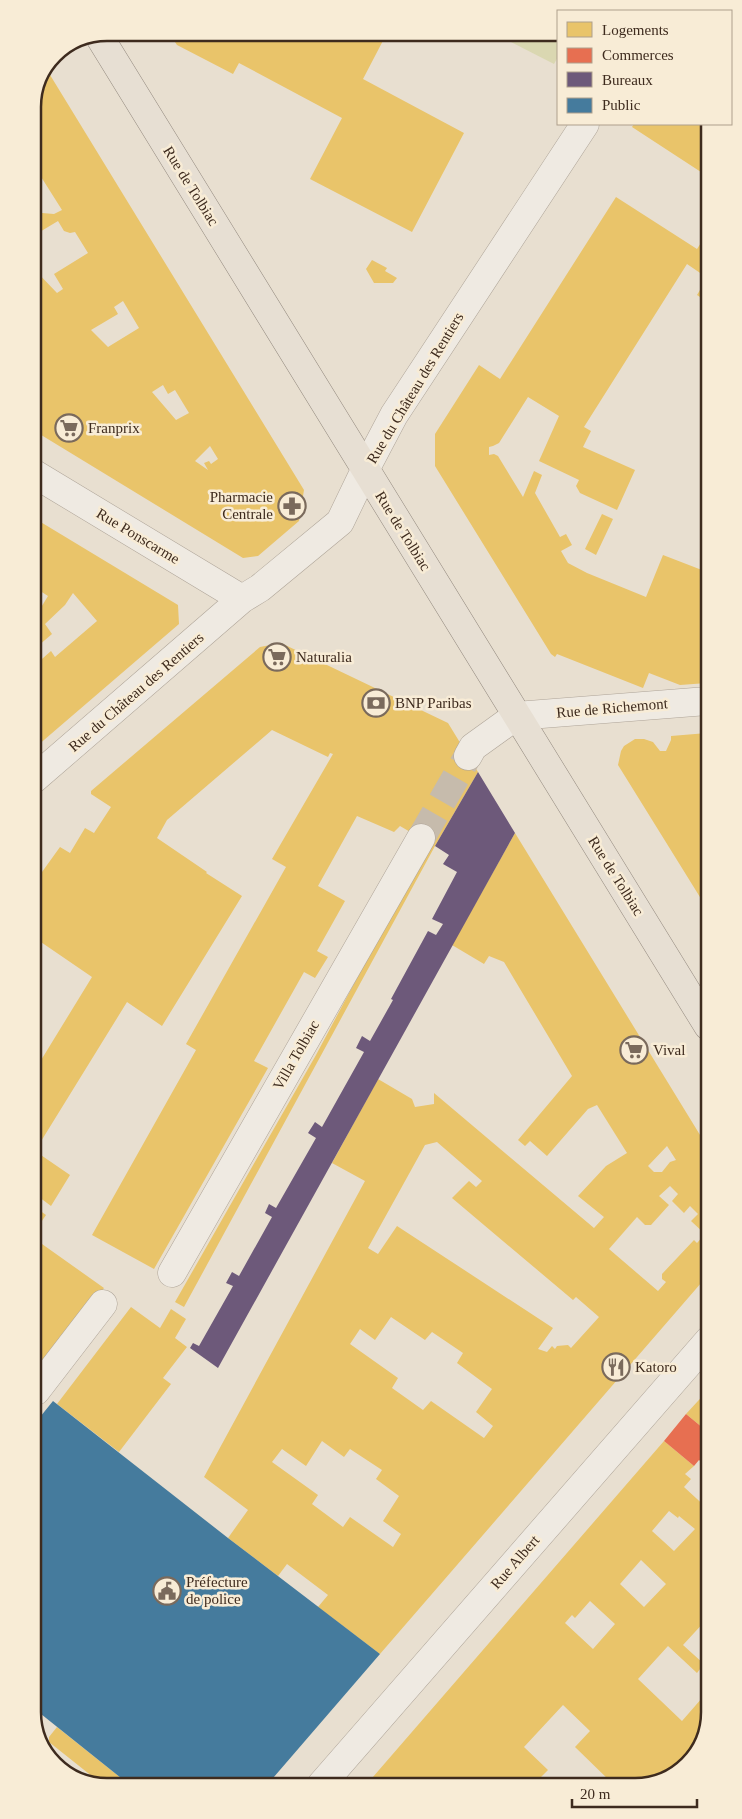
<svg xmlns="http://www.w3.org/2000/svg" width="742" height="1819" font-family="'Times New Roman',serif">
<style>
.green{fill:#dad7b1}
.homes{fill:#e9c46a;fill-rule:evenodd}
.shops{fill:#e76f51}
.offices{fill:#6d597a}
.public{fill:#457b9d}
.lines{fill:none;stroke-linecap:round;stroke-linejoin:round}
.minor-tunnel{stroke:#c6bbac;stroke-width:28;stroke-dasharray:28 14;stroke-linecap:butt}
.minor-casing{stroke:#aea498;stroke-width:29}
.major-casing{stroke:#93897f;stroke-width:29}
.minor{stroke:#efeae2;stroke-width:28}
.major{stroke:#e7dfd3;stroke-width:28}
.labels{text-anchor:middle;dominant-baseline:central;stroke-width:5;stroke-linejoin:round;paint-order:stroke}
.street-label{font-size:15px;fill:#3e2b1e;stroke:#f8ecd6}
.poi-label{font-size:15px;fill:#3e2b1e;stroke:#f8ecd6;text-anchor:start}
.rim{fill:none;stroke:#3e2b1e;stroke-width:2.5}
</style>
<rect width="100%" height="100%" fill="#e8dfd0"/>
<path class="green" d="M493 33H558V57L554 64Z"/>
<path class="homes" d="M169 33H387L363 79 464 133 412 232 310 179 342 118 239 63 233 74 177 45Z
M47 70 304 490 299 521 258 556 243 558 33 430V268L57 293 63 289 54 274 88 253 75 232 70 233 64 231 58 221 33 236V197L42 213 54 214 62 210 38 172 35 175 33 172V103ZM123 301 139 328 108 347 91 330 118 314 114 307ZM163 385 168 394 175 390 189 413 176 420 152 392ZM210 446 218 459 211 464 209 461 204 463 208 470 195 461Z
M634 124H706V171L704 174 632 127Z
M35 185 40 192 33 196V186Z
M616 197 697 249 706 235V277L687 264 584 427 591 431 583 447 635 470 617 510 580 493 576 486 579 480 539 461 559 416 528 397 499 443 493 446 489 447V455L494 454 498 456 523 497 534 471 542 475 535 493 560 537 566 534 572 545 561 551 568 563 587 573 646 597 663 555 707 572V683L680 685 649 673 643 688 557 654 555 657 551 654 435 466V434L479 365 500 379Z
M372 260 387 268 385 271 397 278 393 283H374L366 269Z
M706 280V301L697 295Z
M602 514 613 519 596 555 585 549Z
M34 518 178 605 179 624 37 746 34 743V666L51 651 55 657 97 621 73 593 65 605 45 624 52 634 38 646 34 645V619L48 596 34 587Z
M281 643 448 723 478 772 435 846 184 1307 175 1302 316 1055 429 843 400 826 394 832 357 816 318 886 345 901 317 951 328 957 315 978 304 972 254 1061 268 1068 154 1269 92 1235 196 1050 186 1044 286 867 272 859 333 754 330 753 328 757 272 730 167 820 157 838 207 872 206 873 242 896 162 1026 127 1002 35 1151 70 1175 51 1206 35 1194V1070L92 977 35 938 34 874 37 869 42 872 60 847 70 853 85 828 94 833 111 807 91 794V791L260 647Z
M707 733 708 878V910L618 765 621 751 624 746 635 739H644L653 742 660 751H666L671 740V736Z
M515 833 708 1148V1275L380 1654 318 1607 328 1595 287 1564 278 1576 228 1538 248 1510 204 1477 365 1181 332 1163 378 1079 412 1099 415 1107 434 1104V1093L594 1228 604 1217 578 1196 606 1166 627 1153 597 1105 588 1109 547 1156 530 1141 525 1146 518 1140 572 1076 504 962 489 956 484 964 452 945ZM437 1142 482 1181 476 1187 469 1181 452 1198 573 1300 576 1297 599 1317 571 1348 568 1345 557 1346 555 1349 552 1346 547 1352 538 1349 553 1328 397 1226 378 1254 368 1248 425 1145ZM667 1146 676 1160 670 1162 662 1172H654L648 1166ZM670 1186 678 1194 672 1201 684 1213 690 1206 698 1214 691 1221 705 1234 697 1243 694 1240 662 1274V1279L666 1282 658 1291 609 1249 637 1217 645 1225H651L669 1205 659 1196ZM391 1317 425 1340 432 1332 463 1353 457 1363 492 1389 476 1412 493 1426 484 1438 431 1401 423 1410 392 1388 398 1378 350 1344 360 1329 375 1340ZM322 1441 344 1457 350 1449 382 1470 376 1479 399 1496 383 1521 401 1534 393 1547 350 1517 343 1527 312 1504 318 1495 272 1462 282 1449 306 1466Z
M35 1207 46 1215 35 1231Z
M42 1244 104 1288 36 1376 35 1253Z
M131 1307 160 1328 171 1309 186 1319 175 1338 187 1347 163 1378 171 1384 119 1452 57 1404Z
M709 1389V1433L686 1414Z
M664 1441 694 1466 685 1474 691 1479 684 1487 709 1510V1607L708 1606 700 1615 706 1620 683 1645 704 1664 697 1673 668 1646 638 1679 682 1721 709 1690V1712L694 1757 659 1783H612L575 1747 590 1731 563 1705 524 1747 548 1770 535 1783 366 1785ZM669 1511 678 1518 679 1516 695 1529 674 1551 652 1531ZM641 1560 666 1584 644 1607 620 1584ZM590 1601 615 1624 593 1649 565 1623 572 1615 575 1618Z
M57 1727 131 1786H102L103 1785 49 1742V1737Z"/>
<path class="shops" d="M686 1414 709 1433V1468L699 1460 694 1466 664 1441Z"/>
<path class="offices" d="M478 772 515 833 218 1368 190 1348 193 1343 199 1346 233 1286 226 1283 232 1272 239 1276 272 1217 265 1213 269 1204 276 1208 316 1138 308 1133 315 1122 322 1127 364 1052 356 1048 362 1036 370 1041 393 1000 391 999 428 931 436 935 443 924 432 919 457 872 443 864 449 855 435 846Z"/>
<path class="public" d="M53 1401 228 1538 380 1654 267 1785 131 1786 36 1710V1422Z"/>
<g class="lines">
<path class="minor-tunnel" d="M421 838 468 756"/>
<g class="minor-casing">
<path id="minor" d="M33 473 242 599
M468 756 473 747 516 716 707 701
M34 779 242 599 260 588 340 522 365 470 394 415 585 124
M172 1273 421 838
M36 1391 103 1304
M321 1785 709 1340"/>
</g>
<g class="major-casing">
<path id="major" d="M99 36 708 1026"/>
</g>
<use href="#minor" class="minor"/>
<use href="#major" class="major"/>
</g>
<defs>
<g id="supermarket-ring" transform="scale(1.4375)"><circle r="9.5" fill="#f8ecd6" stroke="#7a6a5c" stroke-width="1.5"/><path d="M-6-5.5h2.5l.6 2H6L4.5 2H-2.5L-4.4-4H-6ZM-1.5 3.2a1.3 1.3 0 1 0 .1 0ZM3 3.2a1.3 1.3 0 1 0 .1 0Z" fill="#7a6a5c"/></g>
<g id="pharmacy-ring" transform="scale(1.4375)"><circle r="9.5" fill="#f8ecd6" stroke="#7a6a5c" stroke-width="1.5"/><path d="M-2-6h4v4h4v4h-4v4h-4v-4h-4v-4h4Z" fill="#7a6a5c"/></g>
<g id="bank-ring" transform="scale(1.4375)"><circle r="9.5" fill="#f8ecd6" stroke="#7a6a5c" stroke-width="1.5"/><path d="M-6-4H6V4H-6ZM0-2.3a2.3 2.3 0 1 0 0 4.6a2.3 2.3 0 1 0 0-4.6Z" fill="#7a6a5c"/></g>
<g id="restaurant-ring" transform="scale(1.4375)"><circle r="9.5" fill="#f8ecd6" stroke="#7a6a5c" stroke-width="1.5"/><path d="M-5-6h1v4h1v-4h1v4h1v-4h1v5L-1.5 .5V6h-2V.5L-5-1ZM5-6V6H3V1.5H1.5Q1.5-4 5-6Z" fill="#7a6a5c"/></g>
<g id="civic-ring" transform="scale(1.4375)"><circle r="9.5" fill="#f8ecd6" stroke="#7a6a5c" stroke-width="1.5"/><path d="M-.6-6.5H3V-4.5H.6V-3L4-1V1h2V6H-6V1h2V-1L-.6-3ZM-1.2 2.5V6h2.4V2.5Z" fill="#7a6a5c"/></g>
</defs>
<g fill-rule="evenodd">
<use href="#supermarket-ring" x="69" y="428"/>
<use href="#pharmacy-ring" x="292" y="506"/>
<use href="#supermarket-ring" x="277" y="657"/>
<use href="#bank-ring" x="376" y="703"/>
<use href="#supermarket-ring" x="634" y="1050"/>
<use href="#restaurant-ring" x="616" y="1367"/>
<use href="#civic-ring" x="167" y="1591"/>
</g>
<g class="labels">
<g class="street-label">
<text transform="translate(191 186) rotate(58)">Rue de Tolbiac</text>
<text transform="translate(415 388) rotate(-59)">Rue du Château des Rentiers</text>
<text transform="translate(403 531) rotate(58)">Rue de Tolbiac</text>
<text transform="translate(138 536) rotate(31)">Rue Ponscarme</text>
<text transform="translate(136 692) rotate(-41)">Rue du Château des Rentiers</text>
<text transform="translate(612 708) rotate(-5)">Rue de Richemont</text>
<text transform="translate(616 876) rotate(58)">Rue de Tolbiac</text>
<text transform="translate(296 1055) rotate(-60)">Villa Tolbiac</text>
<text transform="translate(515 1562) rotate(-49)">Rue Albert</text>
</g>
<g class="poi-label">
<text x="88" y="428">Franprix</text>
<text x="273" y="497" text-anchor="end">Pharmacie<tspan x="273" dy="17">Centrale</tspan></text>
<text x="296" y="657">Naturalia</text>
<text x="395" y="703">BNP Paribas</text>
<text x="653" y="1050">Vival</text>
<text x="635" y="1367">Katoro</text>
<text x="186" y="1582">Préfecture<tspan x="186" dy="17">de police</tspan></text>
</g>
</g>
<path d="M0 0H742V1819H0ZM107 41H635A66 66 0 0 1 701 107V1712A66 66 0 0 1 635 1778H107A66 66 0 0 1 41 1712V107A66 66 0 0 1 107 41Z" fill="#f8ecd6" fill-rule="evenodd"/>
<path class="rim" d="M107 41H635A66 66 0 0 1 701 107V1712A66 66 0 0 1 635 1778H107A66 66 0 0 1 41 1712V107A66 66 0 0 1 107 41Z"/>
<rect x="557" y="10" width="175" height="115" fill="#f8ecd6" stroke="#ae9f8c"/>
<rect x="567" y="22" width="25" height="15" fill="#e9c46a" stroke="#ae9f8c"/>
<text x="602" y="35" font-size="15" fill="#3e2b1e">Logements</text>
<rect x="567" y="48" width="25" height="15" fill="#e76f51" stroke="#ae9f8c"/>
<text x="602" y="60" font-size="15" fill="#3e2b1e">Commerces</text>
<rect x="567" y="72" width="25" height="15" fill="#6d597a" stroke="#ae9f8c"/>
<text x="602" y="85" font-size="15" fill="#3e2b1e">Bureaux</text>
<rect x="567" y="98" width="25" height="15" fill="#457b9d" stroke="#ae9f8c"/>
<text x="602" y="110" font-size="15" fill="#3e2b1e">Public</text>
<path d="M572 1799v8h125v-8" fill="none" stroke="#3e2b1e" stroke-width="2.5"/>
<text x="580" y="1799" font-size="15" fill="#3e2b1e" stroke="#f8ecd6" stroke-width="4" paint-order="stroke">20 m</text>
</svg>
